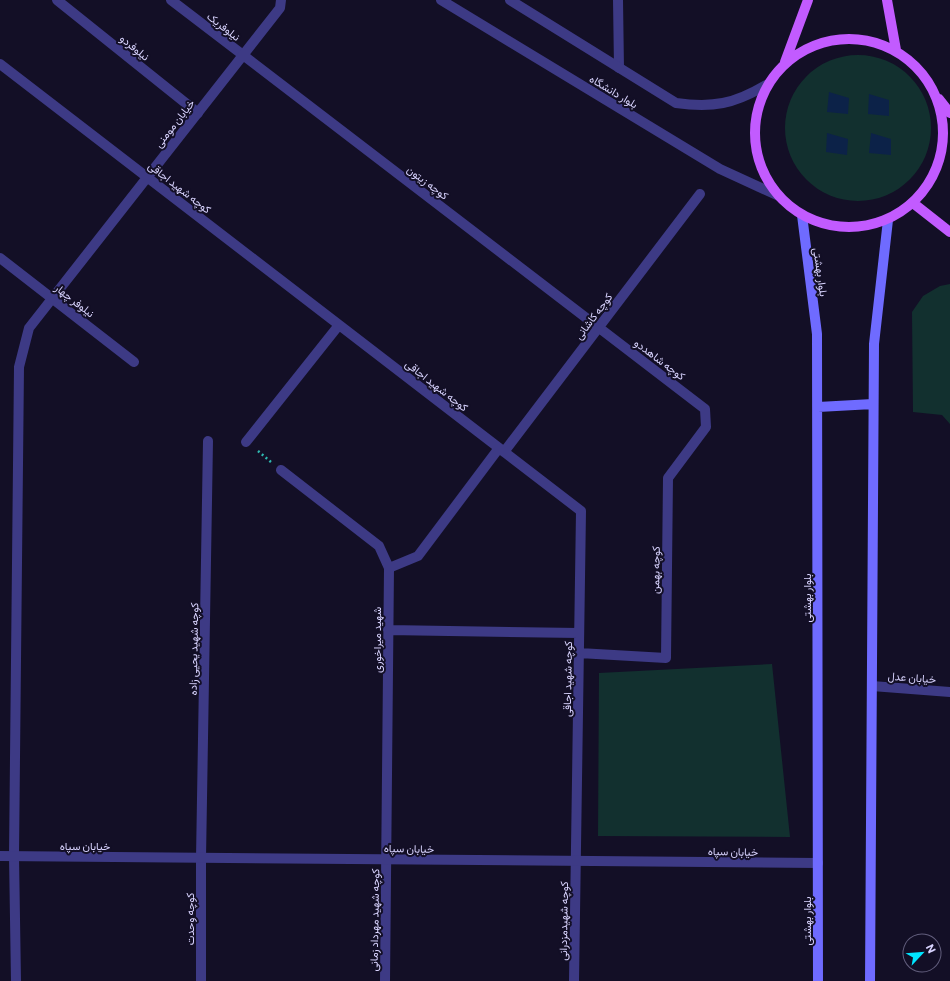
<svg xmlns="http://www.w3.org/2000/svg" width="950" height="981" font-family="Commissioner,Vazirmatn,sans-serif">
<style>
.green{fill:#12302f}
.water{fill:#0c2248}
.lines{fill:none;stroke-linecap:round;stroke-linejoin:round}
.path{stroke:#2fb8b0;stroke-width:2.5;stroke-dasharray:2 3;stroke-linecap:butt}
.service{stroke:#3d3a85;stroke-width:10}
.minor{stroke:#3d3a85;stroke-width:10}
.tertiary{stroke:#3d3a85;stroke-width:10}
.secondary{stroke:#6f6bff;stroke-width:10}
.primary{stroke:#c25bff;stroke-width:10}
.labels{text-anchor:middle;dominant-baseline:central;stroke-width:4;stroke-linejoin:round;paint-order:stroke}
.street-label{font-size:11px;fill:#d9d4ff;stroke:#130f26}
</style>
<rect width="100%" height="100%" fill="#130f26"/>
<path class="green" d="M785 128a73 73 0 1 1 146 0a73 73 0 1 1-146 0Z
M950 284V424L942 415 913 412 912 312 923 296 940 286Z
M772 664 790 837 598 836 599 673Z"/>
<path class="water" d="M829 92 849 98 848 114 827 112Z
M869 94 889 100V116L868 114Z
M827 133 848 139 847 155 826 152Z
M871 133 891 139V155L869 153Z"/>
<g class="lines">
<path class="path" d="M258 451 271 462"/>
<path class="service" d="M57 0 198 113
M171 0 243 55"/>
<path class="minor" d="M618 0 619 68
M243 55 705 409 706 427 668 478 666 658 579 653
M0 64 581 511 574 981
M0 258 134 362
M246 442 339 325
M504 452 700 194
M281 470 379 546 389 568 385 981
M389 568 418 556 499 448
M388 630 579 633
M872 686 950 692
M16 981 14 856 19 367 29 328 280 8 281 0
M201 981V858L208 441"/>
<path class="tertiary" d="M441 0 720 169 779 196
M510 0 676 103C713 108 734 104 766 85
M0 856 818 863"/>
<path class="secondary" d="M802 215 817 334 818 981
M818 407 873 404
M870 981 874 344 888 220"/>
<path class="primary" d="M887 0 896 50
M755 133a94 94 0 1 1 188 0a94 94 0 1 1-188 0Z
M785 62 808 0
M939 99 950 113
M913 203 950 232"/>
</g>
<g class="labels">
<g class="street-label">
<text transform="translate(224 26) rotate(38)">نیلوفریک</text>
<text transform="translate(135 47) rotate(39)">نیلوفردو</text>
<text transform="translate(614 91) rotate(31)">بلوار دانشگاه</text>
<text transform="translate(174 123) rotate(-52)">خیابان مومنی</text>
<text transform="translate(428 182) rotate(37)">کوچه زیتون</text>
<text transform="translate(180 187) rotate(38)">کوچه شهید اجاقی</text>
<text transform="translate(821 272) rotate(82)">بلوار بهشتی</text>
<text transform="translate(75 300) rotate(38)">نیلوفر چهار</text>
<text transform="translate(593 316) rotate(-53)">کوچه کاشانی</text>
<text transform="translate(660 359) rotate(37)">کوچه شاهددو</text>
<text transform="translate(437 385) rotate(38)">کوچه شهید اجاقی</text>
<text transform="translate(655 570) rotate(-89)">کوچه بهمن</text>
<text transform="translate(806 598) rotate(-90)">بلوار بهشتی</text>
<text transform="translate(376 640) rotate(-90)">شهید میراخوری</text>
<text transform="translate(193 649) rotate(-89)">کوچه شهید یحیی زاده</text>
<text transform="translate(912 677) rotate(4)">خیابان عدل</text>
<text transform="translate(567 679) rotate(-89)">کوچه شهید اجاقی</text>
<text x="85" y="845">خیابان سپاه</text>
<text transform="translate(409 848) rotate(1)">خیابان سپاه</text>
<text transform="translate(733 851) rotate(1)">خیابان سپاه</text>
<text transform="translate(189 919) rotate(-90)">کوچه وحدت</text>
<text transform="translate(374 920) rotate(-89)">کوچه شهید مهرداد زمانی</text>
<text transform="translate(563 921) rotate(-89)">کوچه شهیدمزدرانی</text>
<text transform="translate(806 921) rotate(-90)">بلوار بهشتی</text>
</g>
</g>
<g transform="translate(922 953) rotate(64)"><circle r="19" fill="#130f26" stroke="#625e7d"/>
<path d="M0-3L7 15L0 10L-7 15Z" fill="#00e5ff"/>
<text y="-6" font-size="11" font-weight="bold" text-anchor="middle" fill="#d9d4ff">N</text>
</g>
</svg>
